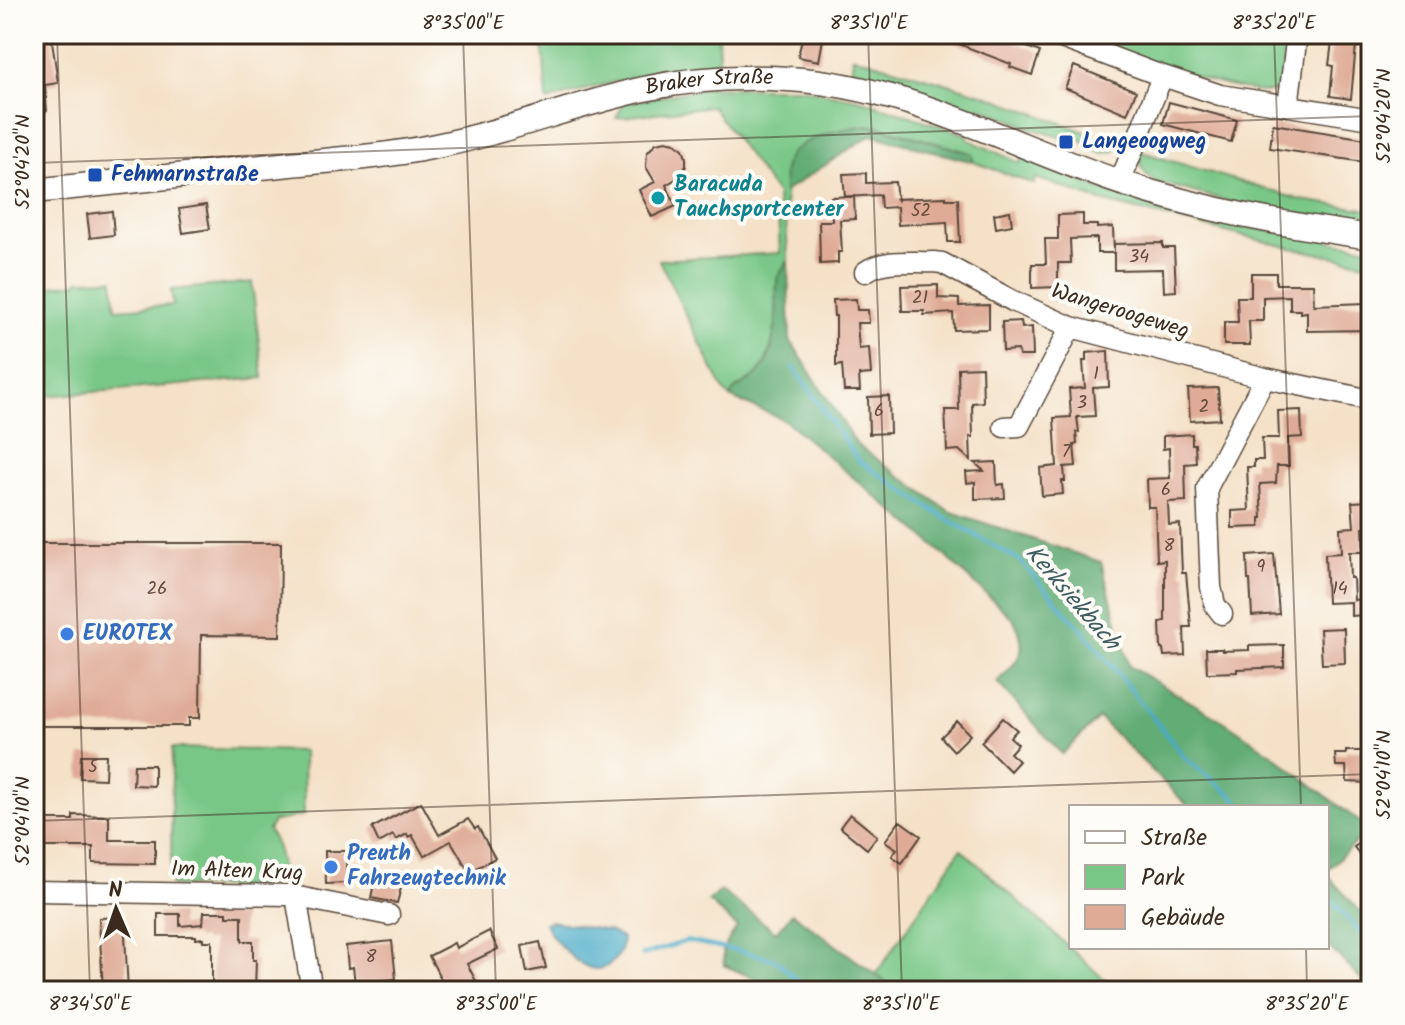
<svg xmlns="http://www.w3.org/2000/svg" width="1405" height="1025" font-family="Kalam,sans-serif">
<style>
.green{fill:#79c787;stroke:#5a7852;stroke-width:2}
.forest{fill:#62ac74;stroke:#4e6b49;stroke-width:2}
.water{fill:#48aac7;stroke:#426a72;stroke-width:2}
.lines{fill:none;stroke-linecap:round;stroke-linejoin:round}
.stream{stroke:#48aac7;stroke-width:4}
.building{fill:#dfaa96}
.minor-casing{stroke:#574537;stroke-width:23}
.major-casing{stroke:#574537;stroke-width:27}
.minor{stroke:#fff;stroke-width:20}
.major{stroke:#fff;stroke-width:24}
.ticks{fill:none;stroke:#3b2a1e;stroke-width:2;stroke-opacity:0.45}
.transit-dot{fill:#1a4fb4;stroke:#fdfcf7;stroke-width:3}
.culture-dot{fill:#0f9aa8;stroke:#fdfcf7;stroke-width:3}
.shop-dot{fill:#3f7fe0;stroke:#fdfcf7;stroke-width:3}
.labels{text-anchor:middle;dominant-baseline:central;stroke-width:8;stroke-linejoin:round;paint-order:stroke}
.number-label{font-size:18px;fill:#644a3c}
.street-label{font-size:22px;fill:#3b2a1e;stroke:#fdfcf7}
.transit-label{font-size:22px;font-weight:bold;fill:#164399;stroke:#fdfcf7;text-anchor:start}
.culture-label{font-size:22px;font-weight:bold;fill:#0d838f;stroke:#fdfcf7;text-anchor:start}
.shop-label{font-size:22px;font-weight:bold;fill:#366cbe;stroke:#fdfcf7;text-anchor:start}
.water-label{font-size:24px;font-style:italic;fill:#405d62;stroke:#fdfcf7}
.neatline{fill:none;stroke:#3b2a1e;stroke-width:3}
.ticks-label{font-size:20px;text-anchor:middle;fill:#3b2a1e}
</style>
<rect width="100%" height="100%" fill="#fdfcf7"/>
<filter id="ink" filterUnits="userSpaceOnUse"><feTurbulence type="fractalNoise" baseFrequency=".0125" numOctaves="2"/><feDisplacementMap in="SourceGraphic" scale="16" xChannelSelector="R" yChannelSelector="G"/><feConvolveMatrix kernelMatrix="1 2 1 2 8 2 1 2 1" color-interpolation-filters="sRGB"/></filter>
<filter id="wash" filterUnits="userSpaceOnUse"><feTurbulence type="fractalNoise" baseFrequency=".006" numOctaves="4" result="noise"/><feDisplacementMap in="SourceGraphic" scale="32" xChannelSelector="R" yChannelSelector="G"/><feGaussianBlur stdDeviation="1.8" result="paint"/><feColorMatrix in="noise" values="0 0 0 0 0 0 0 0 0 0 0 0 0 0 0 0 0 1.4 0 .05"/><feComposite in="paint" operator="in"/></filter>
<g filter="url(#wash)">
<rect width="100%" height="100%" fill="#f4e1c7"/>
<path class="green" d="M542 34H718L719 63C659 70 604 83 547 101Z
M1093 34H1291C1289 46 1289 80 1282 88 1265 107 1125 53 1099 44Z
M853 56 986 95 1121 145C1112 156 1102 153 1091 149V145L1080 140 1078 143 1028 127 980 107 977 113 851 75Z
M707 88H800L862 100 968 135 967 139 1020 163 1023 157C1063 173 1102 192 1143 203 1218 224 1295 235 1371 248V264L1291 248 1101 201 1036 178 1034 184 973 162 972 155 967 152 881 127C841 123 817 142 786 162L784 173 788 260 777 279 776 324 774 339 764 366 756 376 735 390 730 397 723 389 659 260 780 253 777 195 712 106 616 118 624 103Z
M1142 152 1301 200 1371 210V226L1240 204 1156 182C1144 174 1137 166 1142 152Z
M113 279 116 309 173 305 171 290 252 282 263 378 34 397V288L78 283 79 280Z
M172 748 303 751 304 815 273 822 268 830C278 845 286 870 277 887L171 886Z
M961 849 1117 991H898L876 974Z"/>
<path class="forest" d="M867 125 881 127 967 152 972 154 973 162 871 135 784 192C784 181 782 170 787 160 797 138 845 128 867 125Z
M788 260 790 340 857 445 949 511 1101 562 1129 666 1225 722 1272 754 1360 822 1371 825V827L1327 870V807H1189L1099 718 1062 754 997 682C1019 660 1031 650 1013 619L929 541 787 422C769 411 749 407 730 397L734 390 756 376 764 366 770 353 776 324 777 279Z
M1327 875 1371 923V989L1327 945Z
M721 891 776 932 792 913 898 991H783L724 965 723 949 737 927 708 901Z"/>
<path class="water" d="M551 921 609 931 622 938C623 954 609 973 590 968 575 963 550 938 545 923Z"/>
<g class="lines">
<path class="stream" d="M793 367 859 461 942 516 1019 560 1092 641 1185 758 1233 796 1243 807
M1327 895 1371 945
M642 955 687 941 753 954 776 960 809 991"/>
</g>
<g id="blocks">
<path class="building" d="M34 34H51L58 83 45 85 47 111 34 113Z
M803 34H824L819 61 798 57Z
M933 34H997L1005 37 1004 38 1040 52 1032 75 1010 67 1011 64Z
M1333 34H1357L1351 99 1330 96 1333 66 1329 65Z
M1074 66 1136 91 1127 114 1065 88Z
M1169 102 1237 120 1231 142 1163 124Z
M1273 124 1367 139 1364 162 1270 148Z
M666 141 675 143 683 149 686 158V166L679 177 666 185 676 206 652 217 639 190 655 182 646 167 647 153 656 143Z
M866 173V183L895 182 897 200 896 199 946 197V199H958L960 242H948L947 222 898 225 897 207 881 208 880 195 845 197 843 174Z
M854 196 855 219 840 220 842 252H838V263L820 264 819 221H832L831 197Z
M206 205 210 229 183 233 179 209Z
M112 211 114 235 90 238 87 214Z
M1010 211 1012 225 996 228 994 214Z
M1083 214V225H1097V228L1113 227 1114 253H1097V238L1070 239 1071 263H1058V287L1032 288V264H1046L1045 239H1058V215Z
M1163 243V248H1174L1176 291 1164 292 1163 269 1114 270V244Z
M1251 273H1276V284H1313L1314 305 1366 303 1367 314H1371V330L1307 331V312L1300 313V310H1290V296L1263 297V321H1249L1250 345H1224V322H1238L1237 297H1251Z
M938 285V298L959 299V306L989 305V329L954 330 953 313 924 315V311H902L901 286Z
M856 299 857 310H868L869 323H857L859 349 869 348 871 374 859 375 860 391H844L842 365 836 366V316H834L833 300Z
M1021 321 1022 328 1032 327 1033 356H1019L1018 350 1003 351 1002 322Z
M1108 351 1109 387 1093 388 1095 416 1077 417 1079 432H1076L1077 444 1074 445 1076 466 1064 467 1065 481H1062L1063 494 1042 496 1040 468 1057 466 1054 418 1071 417 1069 389 1085 388 1083 361H1086V353Z
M982 367 983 402 972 403 973 437H970L971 461 959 450 947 451 945 410H959L958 368Z
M1218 388 1220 419 1190 421 1188 389Z
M889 396 890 433 869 434 868 397Z
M1301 410 1302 437 1288 438 1289 466H1277L1276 483 1260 484 1262 518H1260V527L1232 528V511L1249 510 1247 467H1254V460H1263L1262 438H1279L1278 411Z
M1192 434V444H1195L1196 463 1185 464 1186 501 1168 502 1169 525 1180 524 1182 573H1186L1191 627H1184L1185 655 1164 656 1163 649H1161L1160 622 1165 621V560L1157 561 1155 507H1148L1147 479 1170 478 1169 448 1163 449V436Z
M996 462 997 485 1004 484 1005 498 975 499V482L967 483 966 472 984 471 975 463Z
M1371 501V527H1363L1364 552H1349L1350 578H1353L1354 600 1364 599 1365 615 1351 616V602L1327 603 1325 554 1341 553 1340 528 1354 527 1352 502Z
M34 543H281L280 636 201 635 200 718H189V726H34Z
M1274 554 1279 614 1252 616 1250 580H1248L1247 556Z
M1344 628 1345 663 1322 664 1320 629Z
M1284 645V667L1237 669V672L1207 673 1206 649H1222V651L1249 650V646Z
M1003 718 1017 730 1010 737 1018 744 1010 753 1019 761 1010 771 981 742Z
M957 721 970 735 954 751 941 737Z
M1346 751H1365L1366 759 1371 758V783L1347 782 1346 766H1336L1335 754H1346Z
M81 755H106L105 779 80 778Z
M134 765H154V786L133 785Z
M421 802 439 835 468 819 475 829 478 827 495 858 469 872 451 841 424 856 412 835 408 837 407 834 396 840 393 835 379 843 372 828Z
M850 814 877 836 867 849 840 827Z
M73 815 109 816V840H155V864L93 863V847H42V820H73Z
M900 821 921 836 902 863 892 856 897 849 885 841Z
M1365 840 1371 848V870L1354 847Z
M325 851H346V883L326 884Z
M376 874 403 880 397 903 371 898Z
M204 912H227V916H242V941H253V960H256L255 991H212V941H203V938L196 939V936H158V914H180V926L203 924Z
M124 917 128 991H103L99 918Z
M489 931 498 949 467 964 476 981 456 991H447L429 956 454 943 456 948Z
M392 941 396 979 355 983 353 967 348 968 346 946Z
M540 942 546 968 527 972 522 946Z"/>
</g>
</g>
<g filter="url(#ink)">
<use href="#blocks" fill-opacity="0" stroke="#574537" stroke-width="2"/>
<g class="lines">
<g class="minor-casing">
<path id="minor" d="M1051 34 1154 73 1220 95 1371 119
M1288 106 1297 34
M1120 182 1162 77
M865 272C884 258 912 263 934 262L942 263 1013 301 1071 327 1265 378 1371 400
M1004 427 1019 426 1071 327
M1222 614 1215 605 1211 587 1207 488 1265 378
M34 891 288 895 389 915
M296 896 312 991"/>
</g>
<g class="major-casing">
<g id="major">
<path id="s1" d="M34 191C116 182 199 174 281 165 331 160 382 157 431 147 504 133 572 105 644 89 691 79 740 76 788 79 906 85 1012 146 1122 183 1203 210 1286 225 1371 237"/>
</g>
</g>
<use href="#minor" class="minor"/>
<use href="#major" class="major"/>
</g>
</g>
<path class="ticks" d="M57 34 90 991M463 34 496 991M868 34 902 991M1274 34 1301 807M34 163 1371 116M34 821 1371 774M1306 947 1307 991"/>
<g class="transit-dot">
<rect x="1058" y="134" width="16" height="16" rx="4"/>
<rect x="87" y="167" width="16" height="16" rx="4"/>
</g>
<circle class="culture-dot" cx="658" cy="198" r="8"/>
<g class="shop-dot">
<circle cx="67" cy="634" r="8"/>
<circle cx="331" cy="867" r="8"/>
</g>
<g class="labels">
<g class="number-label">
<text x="921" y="211">52</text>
<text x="1139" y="257">34</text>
<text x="920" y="298">21</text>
<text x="1096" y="374">1</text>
<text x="1082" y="403">3</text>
<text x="1204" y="407">2</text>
<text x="879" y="411">6</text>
<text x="1066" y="452">7</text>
<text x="1166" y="490">6</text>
<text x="1169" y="546">8</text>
<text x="1261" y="567">9</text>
<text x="157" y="589">26</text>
<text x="1340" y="589">14</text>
<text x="93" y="767">5</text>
<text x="371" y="957">8</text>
</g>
<g class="street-label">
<text stroke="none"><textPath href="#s1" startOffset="686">Braker Straße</textPath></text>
<text transform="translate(1120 312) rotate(17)">Wangeroogeweg</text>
<text transform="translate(237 872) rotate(2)">Im Alten Krug</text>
</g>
<g class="transit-label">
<text x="1082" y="142">Langeoogweg</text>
<text x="111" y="175">Fehmarnstraße</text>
</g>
<g class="culture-label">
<text x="674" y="185">Baracuda<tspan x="674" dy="25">Tauchsportcenter</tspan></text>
</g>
<g class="shop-label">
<text x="83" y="634">EUROTEX</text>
<text x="347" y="854">Preuth<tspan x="347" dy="25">Fahrzeugtechnik</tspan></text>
</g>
<g class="water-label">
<text transform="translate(1072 598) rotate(49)">Kerksiekbach</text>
</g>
</g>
<rect width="1405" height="1025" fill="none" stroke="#fdfcf7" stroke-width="88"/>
<rect x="1069" y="805" width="260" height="144" fill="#fdfcf7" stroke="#afa8a0" stroke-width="2"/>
<rect x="1085" y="831" width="40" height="12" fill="#ffffff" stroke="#afa8a0" stroke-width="2"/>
<text x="1141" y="845" font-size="24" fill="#3b2a1e">Straße</text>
<rect x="1085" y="865" width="40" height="24" fill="#79c787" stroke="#afa8a0" stroke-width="2"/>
<text x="1141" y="885" font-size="24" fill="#3b2a1e">Park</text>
<rect x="1085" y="905" width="40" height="24" fill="#dfaa96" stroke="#afa8a0" stroke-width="2"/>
<text x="1141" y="925" font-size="24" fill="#3b2a1e">Gebäude</text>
<g transform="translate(116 909) rotate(358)" stroke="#fdfcf7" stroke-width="6" paint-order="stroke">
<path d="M0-6L14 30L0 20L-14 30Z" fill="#3b2a1e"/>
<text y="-12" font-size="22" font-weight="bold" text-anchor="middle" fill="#3b2a1e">N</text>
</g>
<rect x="44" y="44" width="1317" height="937" class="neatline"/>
<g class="ticks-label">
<text x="463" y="29">8°35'00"E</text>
<text x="869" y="29">8°35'10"E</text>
<text x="1274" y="29">8°35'20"E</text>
<text transform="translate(1383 116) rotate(-90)" y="7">52°04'20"N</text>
<text transform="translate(22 162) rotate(-90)" y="7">52°04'20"N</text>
<text transform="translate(1383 775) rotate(-90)" y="7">52°04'10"N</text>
<text transform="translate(22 821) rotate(-90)" y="7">52°04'10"N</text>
<text x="90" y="1010">8°34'50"E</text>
<text x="496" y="1010">8°35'00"E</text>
<text x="901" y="1010">8°35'10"E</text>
<text x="1307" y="1010">8°35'20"E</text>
</g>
</svg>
